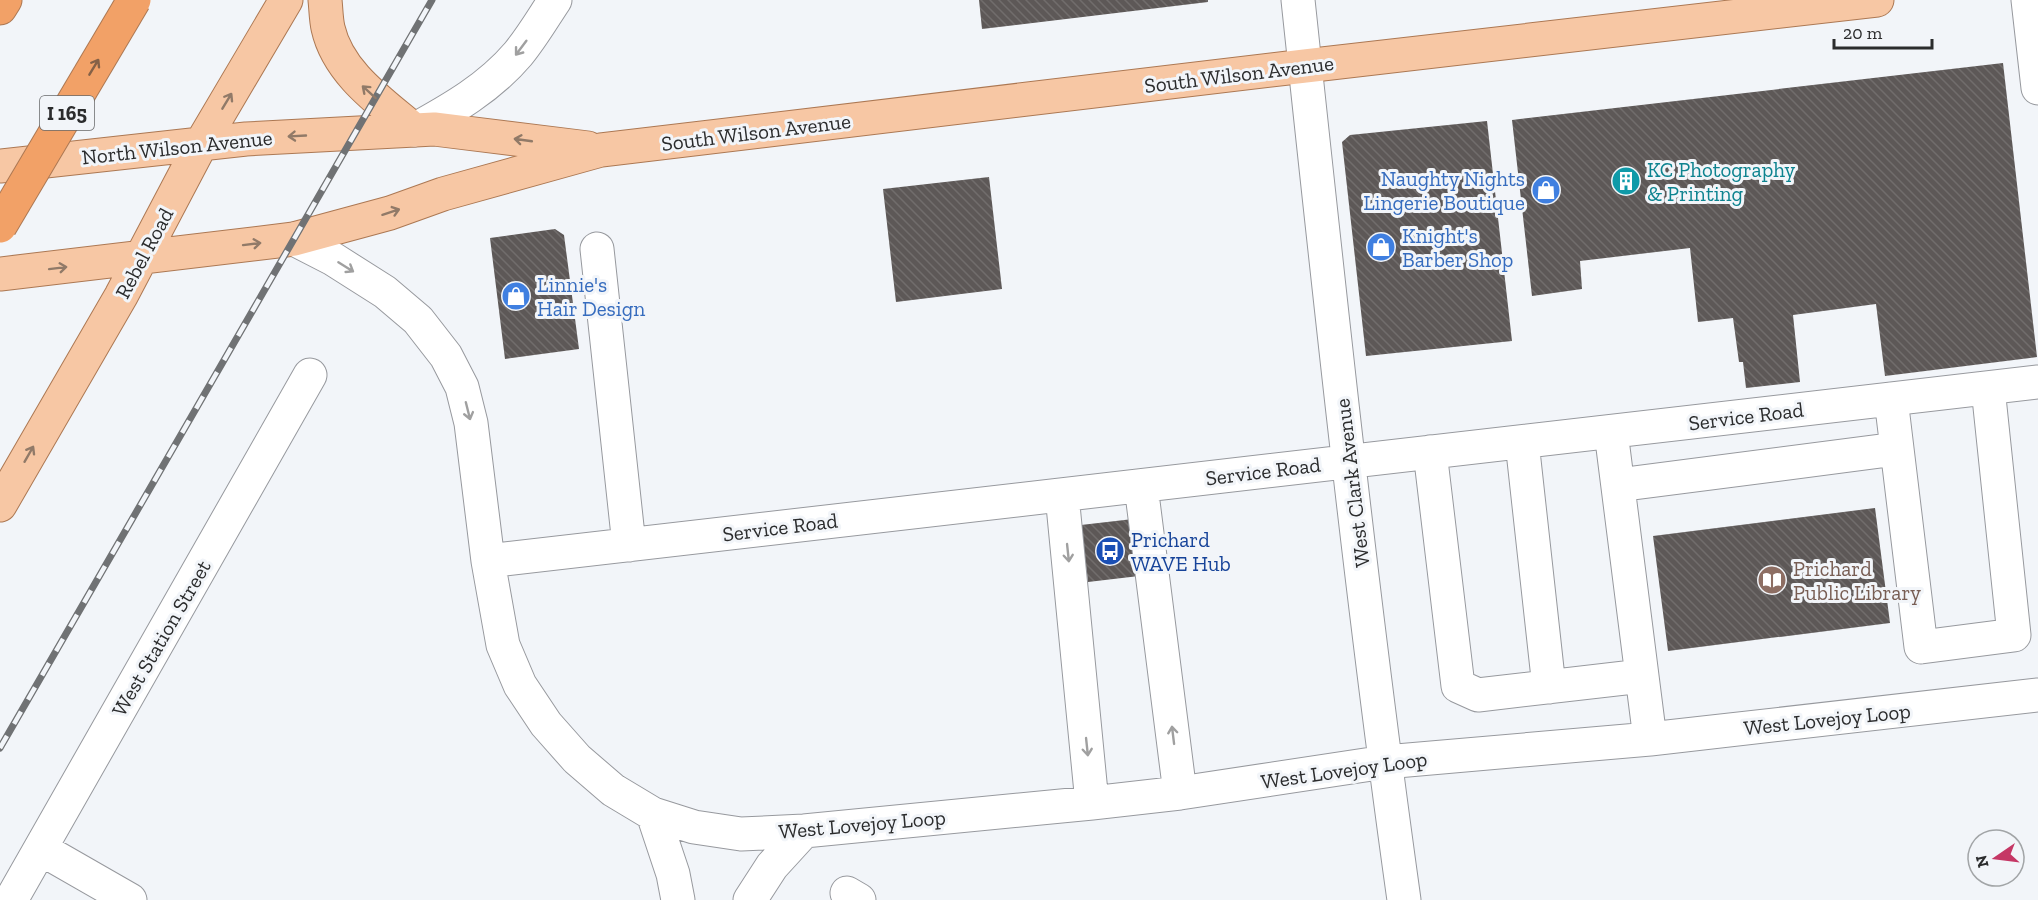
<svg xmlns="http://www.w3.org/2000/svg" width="2038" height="900" font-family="'Zilla Slab',serif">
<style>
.building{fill:url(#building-back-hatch)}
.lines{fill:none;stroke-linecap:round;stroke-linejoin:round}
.minor-casing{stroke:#97999e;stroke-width:35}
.major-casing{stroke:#ac7853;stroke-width:35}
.highway-casing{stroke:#ac7853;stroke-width:35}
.minor{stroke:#fff;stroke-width:33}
.major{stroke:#f7c7a4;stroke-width:33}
.highway{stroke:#f2a167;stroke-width:33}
.rail-casing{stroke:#707274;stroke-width:7}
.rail{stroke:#f2f5f9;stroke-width:4.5;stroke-dasharray:14;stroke-linecap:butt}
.highway-bridge-casing{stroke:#ac7853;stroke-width:35;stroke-linecap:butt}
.highway-bridge{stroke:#f2a167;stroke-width:33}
.oneway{stroke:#a0a0a0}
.oneway2{stroke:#856147}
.oneway3{stroke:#917a68}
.labels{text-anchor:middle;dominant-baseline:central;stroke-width:6;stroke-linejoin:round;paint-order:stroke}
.shield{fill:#f2f5f9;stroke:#67686a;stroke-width:1.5}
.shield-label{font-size:20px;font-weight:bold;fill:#2b2c2d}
.street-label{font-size:21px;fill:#2b2c2d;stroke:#f2f5f9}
.culture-label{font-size:21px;fill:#0d838f;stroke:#f2f5f9;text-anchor:start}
.shop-label{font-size:21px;fill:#366cbe;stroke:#f2f5f9;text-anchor:start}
.transit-label{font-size:21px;fill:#164399;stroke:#f2f5f9;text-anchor:start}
.education-label{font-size:21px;fill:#785e54;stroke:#f2f5f9;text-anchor:start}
</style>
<defs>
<pattern id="building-back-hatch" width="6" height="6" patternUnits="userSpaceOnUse" patternTransform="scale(1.5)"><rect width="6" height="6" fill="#5d5857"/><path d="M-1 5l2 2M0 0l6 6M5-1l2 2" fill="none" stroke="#716d6c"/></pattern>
</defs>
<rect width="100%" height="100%" fill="#f2f5f9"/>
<path class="building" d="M979 0H1208V2L982 29Z
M2003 63 2037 357 1885 376 1876 304 1793 315 1800 382 1746 388 1743 362H1739L1733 318 1698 322 1690 248 1580 261 1582 289 1532 296 1512 120Z
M1487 121 1512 341 1366 356 1342 142 1350 135Z
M989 177 1002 289 896 302 883 189Z
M555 229 564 235 579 349 505 359 490 238Z
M1875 508 1890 623 1668 651 1653 536Z
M1133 519 1139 576 1088 582 1081 525Z"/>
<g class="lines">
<g class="minor-casing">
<path id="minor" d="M1298 0C1330 300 1362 601 1404 900
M2028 0 2038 88
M414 130C452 109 489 88 518 54 532 37 543 18 555 0
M294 239 333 259 385 292 418 320 446 356 462 387 471 423 488 561 503 645 520 685 546 724 577 759 613 790 653 814 694 827 741 834 804 831 1092 803 1180 793 1385 762 1650 739 2038 695
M597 249 629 545
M1891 399 1921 647 2014 635 1988 388
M1611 432 1650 739
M1522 442 1549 687
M1430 452 1458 686 1478 695 1642 676
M1618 485 1896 449
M1141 486 1180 793
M1062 495 1092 803
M488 561 2038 382
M653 814 673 874 678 900
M41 849 130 900
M847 893 859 900
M11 900 310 375
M750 900 772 866 804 831"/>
</g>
<g class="major-casing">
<path id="major" d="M325 0C326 9 326 19 328 28 338 73 381 102 414 130
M0 166 246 139 434 129 588 148
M0 274 294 239 390 213 443 194 601 150 1305 66 1877 0
M0 505 121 296 201 144 286 0"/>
</g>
<g class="highway-casing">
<path id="highway" d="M0 8 5 0"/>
</g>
<use href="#minor" class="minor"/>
<use href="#major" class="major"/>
<use href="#highway" class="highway"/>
<g class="rail-casing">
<path id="rail" d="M0 748 432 0"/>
</g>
<use href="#rail" class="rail"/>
<g class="highway-bridge-casing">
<path id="highway-bridge" d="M0 226 134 0"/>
</g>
<use href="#highway-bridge" class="highway-bridge"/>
</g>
<defs><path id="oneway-shaft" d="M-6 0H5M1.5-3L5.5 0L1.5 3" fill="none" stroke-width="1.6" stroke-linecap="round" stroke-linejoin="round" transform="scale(1.5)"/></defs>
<g class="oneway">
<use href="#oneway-shaft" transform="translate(521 48) rotate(127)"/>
<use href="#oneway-shaft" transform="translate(346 267) rotate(32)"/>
<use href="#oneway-shaft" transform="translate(468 411) rotate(76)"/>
<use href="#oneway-shaft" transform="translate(1068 553) rotate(84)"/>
<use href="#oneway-shaft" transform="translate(1173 735) rotate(-97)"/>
<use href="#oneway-shaft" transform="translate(1087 747) rotate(84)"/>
</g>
<use class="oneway2" href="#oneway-shaft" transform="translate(94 67) rotate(-59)"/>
<g class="oneway3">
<use href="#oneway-shaft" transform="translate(369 92) rotate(-138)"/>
<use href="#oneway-shaft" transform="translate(227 101) rotate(-59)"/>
<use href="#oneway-shaft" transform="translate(297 136) rotate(177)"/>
<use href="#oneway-shaft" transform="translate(523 140) rotate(-172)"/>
<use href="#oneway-shaft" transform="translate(391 212) rotate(-18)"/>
<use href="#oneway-shaft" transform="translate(252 244) rotate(-7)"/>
<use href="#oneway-shaft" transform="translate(58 268) rotate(-7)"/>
<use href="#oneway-shaft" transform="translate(29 454) rotate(-60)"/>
</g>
<defs>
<g id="building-disc" transform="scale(1.5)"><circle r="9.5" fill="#0f9aa8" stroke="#f2f5f9"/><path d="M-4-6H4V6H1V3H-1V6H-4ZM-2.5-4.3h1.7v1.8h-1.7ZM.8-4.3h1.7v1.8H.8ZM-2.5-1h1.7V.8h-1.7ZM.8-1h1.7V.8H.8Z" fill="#fff"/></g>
<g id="shop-disc" transform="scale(1.5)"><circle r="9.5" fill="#3f7fe0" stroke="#f2f5f9"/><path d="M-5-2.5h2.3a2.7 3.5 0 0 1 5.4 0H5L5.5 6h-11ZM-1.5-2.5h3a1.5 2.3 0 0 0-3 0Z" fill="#fff"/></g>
<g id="bus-disc" transform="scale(1.5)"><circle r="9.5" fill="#1a4fb4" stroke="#f2f5f9"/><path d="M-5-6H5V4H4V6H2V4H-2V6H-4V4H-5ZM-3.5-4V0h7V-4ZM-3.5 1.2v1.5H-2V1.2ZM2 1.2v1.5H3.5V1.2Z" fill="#fff"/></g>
<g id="library-disc" transform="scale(1.5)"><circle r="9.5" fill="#8d6e63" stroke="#f2f5f9"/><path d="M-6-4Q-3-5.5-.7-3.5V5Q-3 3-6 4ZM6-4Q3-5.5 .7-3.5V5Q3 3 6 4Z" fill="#fff"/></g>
</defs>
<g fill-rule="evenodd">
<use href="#building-disc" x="1626" y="181"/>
<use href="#shop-disc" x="1546" y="190"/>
<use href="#shop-disc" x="1381" y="247"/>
<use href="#shop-disc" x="516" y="296"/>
<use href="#bus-disc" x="1110" y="551"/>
<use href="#library-disc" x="1772" y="580"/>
</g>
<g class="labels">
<rect class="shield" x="40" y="96" width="54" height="34" rx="4.5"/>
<g class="shield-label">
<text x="67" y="113">I 165</text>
</g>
<g class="street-label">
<text transform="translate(1239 74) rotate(-7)">South Wilson Avenue</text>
<text transform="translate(756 132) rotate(-7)">South Wilson Avenue</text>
<text transform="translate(177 147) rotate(-6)">North Wilson Avenue</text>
<text transform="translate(144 253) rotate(-62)">Rebel Road</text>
<text transform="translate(1746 416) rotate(-7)">Service Road</text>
<text transform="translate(1263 471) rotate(-7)">Service Road</text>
<text transform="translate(1352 483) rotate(-97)">West Clark Avenue</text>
<text transform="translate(780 527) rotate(-7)">Service Road</text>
<text transform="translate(161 638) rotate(-60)">West Station Street</text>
<text transform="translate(1827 719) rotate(-6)">West Lovejoy Loop</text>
<text transform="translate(1344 770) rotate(-8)">West Lovejoy Loop</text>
<text transform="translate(862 824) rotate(-5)">West Lovejoy Loop</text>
</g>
<g class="culture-label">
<text x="1647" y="169">KC Photography<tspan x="1647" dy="24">&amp; Printing</tspan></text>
</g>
<g class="shop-label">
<text x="1525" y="178" text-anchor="end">Naughty Nights<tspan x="1525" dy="24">Lingerie Boutique</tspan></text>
<text x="1402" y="235">Knight's<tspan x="1402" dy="24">Barber Shop</tspan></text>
<text x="537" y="284">Linnie's<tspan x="537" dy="24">Hair Design</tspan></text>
</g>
<g class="transit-label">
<text x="1131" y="539">Prichard<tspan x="1131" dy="24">WAVE Hub</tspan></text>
</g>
<g class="education-label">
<text x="1793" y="568">Prichard<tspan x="1793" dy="24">Public Library</tspan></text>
</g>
</g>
<g transform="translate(1996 858) rotate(256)"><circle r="28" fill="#f2f5f9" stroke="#a2a5a7" stroke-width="1.5"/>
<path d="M0-4.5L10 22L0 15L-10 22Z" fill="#c53765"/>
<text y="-9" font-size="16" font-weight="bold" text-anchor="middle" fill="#2b2c2d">N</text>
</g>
<path d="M1834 39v9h98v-9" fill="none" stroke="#2b2c2d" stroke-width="3"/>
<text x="1843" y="39" font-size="18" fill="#2b2c2d" stroke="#f2f5f9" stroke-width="4.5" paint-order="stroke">20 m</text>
</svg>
